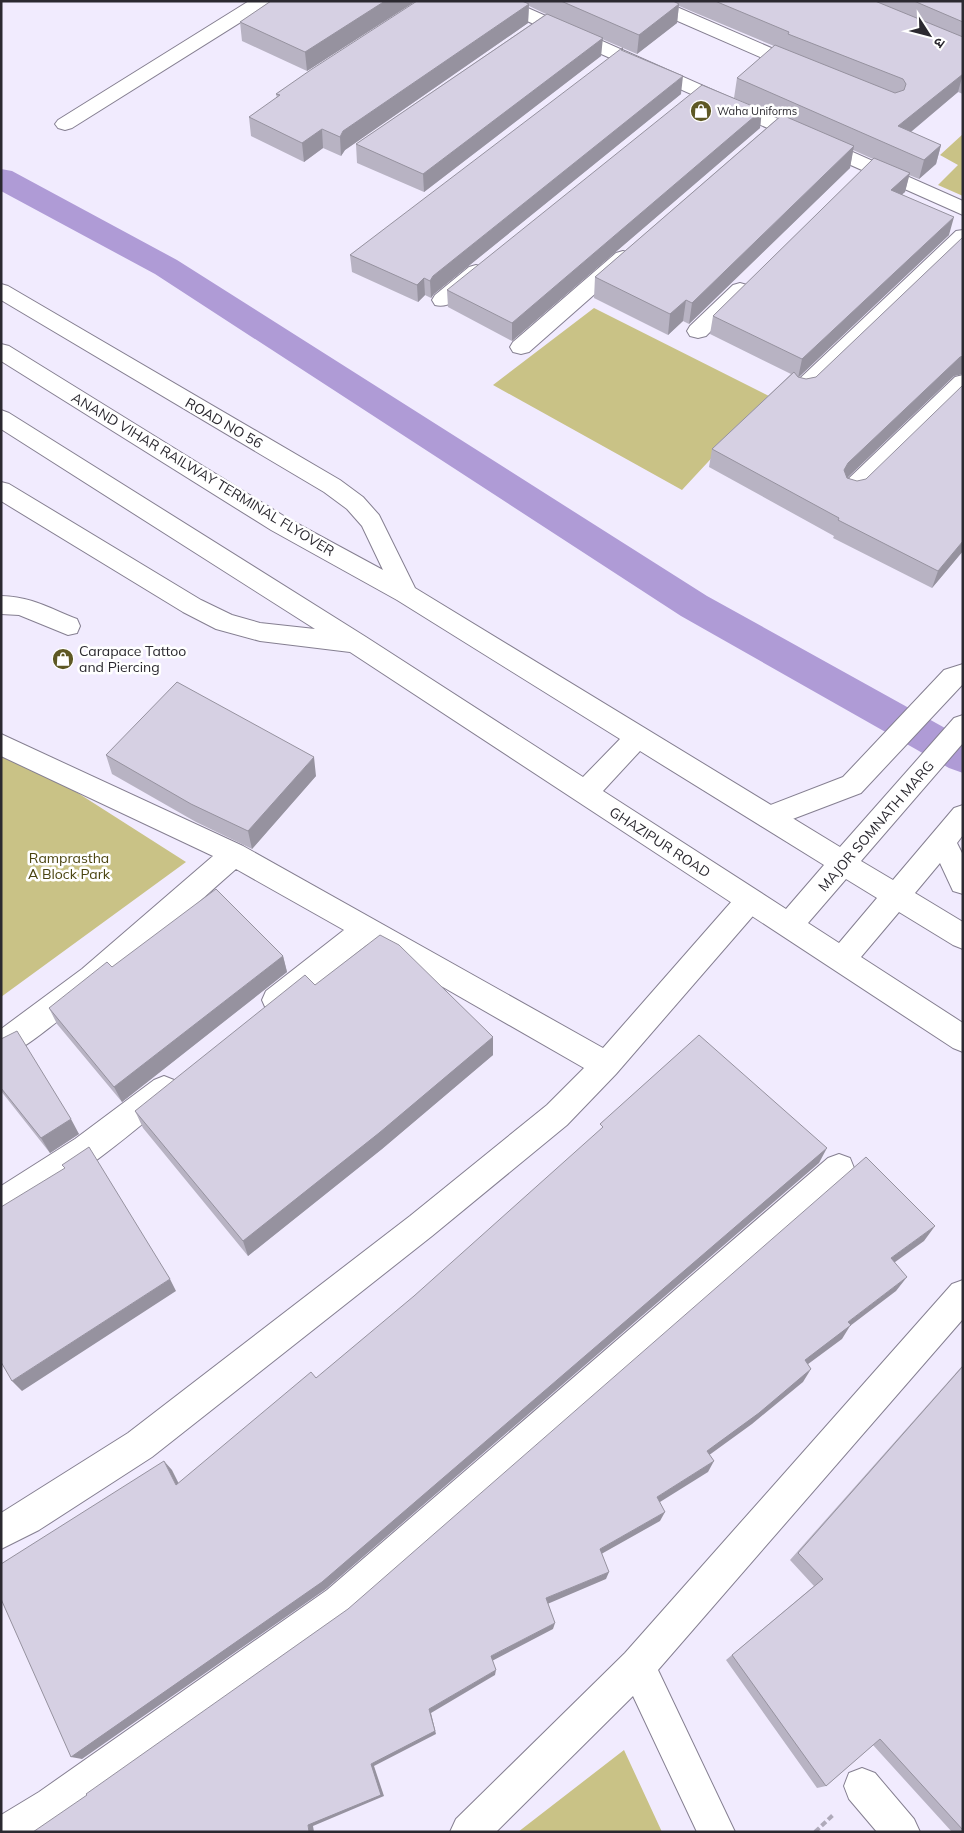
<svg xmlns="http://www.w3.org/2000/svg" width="964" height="1833" font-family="Mulish,'Noto Sans Devanagari',sans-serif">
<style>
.green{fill:#c9c286}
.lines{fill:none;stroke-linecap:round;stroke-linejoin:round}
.canal{fill:#af9bd6;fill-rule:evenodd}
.minor-casing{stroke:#857f91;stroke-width:2}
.secondary-casing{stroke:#857f91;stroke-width:2}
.path{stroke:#afaaba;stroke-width:4;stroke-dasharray:6 3;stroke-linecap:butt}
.minor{fill:#fff;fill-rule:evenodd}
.secondary{fill:#fff;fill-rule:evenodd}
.wall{fill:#b8b3c3}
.shaded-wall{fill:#96929f}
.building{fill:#d6d0e3;stroke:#96929f}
.labels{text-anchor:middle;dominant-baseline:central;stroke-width:5;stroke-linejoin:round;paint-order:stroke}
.far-poi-label{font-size:11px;fill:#2b2930;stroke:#fff;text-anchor:start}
.street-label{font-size:14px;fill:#2b2930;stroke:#fff}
.poi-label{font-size:14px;fill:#2b2930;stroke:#fff;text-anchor:start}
.park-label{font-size:14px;fill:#4a4410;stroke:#fff}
</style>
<rect width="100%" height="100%" fill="#f1ebfe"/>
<path class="green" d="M963 134V196L938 185 958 165 940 155Z
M594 308 769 396 682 490 493 385Z
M1 744 186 862 1 997Z
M624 1750 662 1832H518Z"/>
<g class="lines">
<path class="canal" d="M1 169 12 171 177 260 707 596 963 738V773L949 768 681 616 155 274 1 191Z"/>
<g class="minor-casing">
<path id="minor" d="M249 1H271L268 5 72 128 65 130 58 128 55 124 58 120Z
M488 1H512L963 201V215L491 5Z
M638 1H663L806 63 808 67 806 71 799 73 792 71 641 5Z
M963 230V248L810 394 802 396 794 394 791 389 794 384 956 231Z
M623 251 630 253 633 258 630 263 529 352 521 354 513 352 510 347 513 342 616 253Z
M476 265 483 267 486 272 483 277C470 288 453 310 435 305L432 300 435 295 469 267Z
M740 283 747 285 750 290 747 295 706 336 698 338 690 336 687 331 690 326 733 285Z
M963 375V395L860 495 852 497 844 495 841 489 844 483 955 377Z
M1 596C32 597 49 608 77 619L80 626 77 633 68 635 19 615 1 614Z
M963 664V684L861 793 769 828 760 825 756 817 760 809 843 777 944 670Z
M1 734 243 846 603 1048 739 893 749 889 759 893 763 901 759 909 616 1074 567 1125 432 1236 152 1457 39 1530 1 1549V1513L128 1433 410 1216 547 1105 584 1068 368 944 286 1009 276 1013 266 1009 262 1000 266 991 344 930 236 869C179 919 123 972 62 1018 43 1032 23 1050 1 1058V1029L82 969 213 856 1 756Z
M164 1076 174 1080 179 1089 174 1098C124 1139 62 1193 1 1216V1186L75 1139 154 1080Z
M839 1154 850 1158 854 1168 850 1178 351 1614 43 1832H1V1815L39 1792 327 1590 828 1158Z
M963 1280V1319L658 1670 735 1832H697L633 1696 496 1832H450L456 1819 625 1653 952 1284Z
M862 1768 875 1773 914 1819 920 1832H877L849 1799 844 1786 849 1773Z"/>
</g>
<g class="secondary-casing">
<path id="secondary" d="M1 284 8 286 340 480 363 497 379 515 415 588 840 847 954 718 963 715V743L861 861 893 880 954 808 963 805V835L957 843 963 855V894L953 891 940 863 915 893 963 922V949L953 945 899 912 861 957 963 1023V1052L953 1048 350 652 260 641 216 629 183 612 1 501V482L9 484 201 600 232 615 260 623 315 629 1 429V410L9 413 366 637 583 777 620 739 397 600 271 530 1 361V344L9 346 287 518 383 570 362 526 347 509 324 492 1 300ZM640 751 824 865 786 909 603 791ZM846 879 877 898 839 943 808 923Z"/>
</g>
<path class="path" d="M815 1832 833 1815"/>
<use href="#minor" class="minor"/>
<use href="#secondary" class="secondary"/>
</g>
<path class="wall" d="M271 1H416L307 71 242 41 240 22Z
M417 1H963V94L958 92 911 132 941 145 936 164 919 179 909 175 905 192 902 194 949 235 798 377 806 379 816 377 963 237V374L954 376 847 477 963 551 932 588 833 538 834 536 709 467 712 449 791 374 710 334 713 316 873 159 853 150 850 168 689 324 683 321 668 335 594 298 595 277 779 117 762 110 760 128 512 341 448 307 447 290 762 110 734 98 737 78 774 46 679 6 677 23 637 54 602 39 601 56 424 192 357 163 356 144 546 14 529 6 528 23 345 150 341 156 323 148 304 162 251 136 249 117 277 98 276 94Z
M623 51 681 94 434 294 431 298 425 295 418 302 352 272 350 255Z
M106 755 316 776 252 849 196 822 112 774Z
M283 956 287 972 122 1102 57 1024 49 1008 112 967Z
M315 985 493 1055 382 1149 248 1256 143 1128 135 1111Z
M1 1039 79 1134 50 1153 1 1091Z
M963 1365V1832H952L873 1745 826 1786 817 1788 726 1660 814 1586 790 1560Z"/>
<path class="shaded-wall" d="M385 1H416L307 71 305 52Z
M529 4 528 23 345 150 341 156 340 137 343 131Z
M679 4 677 23 637 54 639 35Z
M603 38 601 56 424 192 423 174Z
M963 74 958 92 894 146 898 126Z
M683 76 681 94 434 294 431 298 430 281 433 276Z
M762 110 760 128 512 341V323Z
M322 129 323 148 304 162 302 143Z
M941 145 936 164 919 179 924 160Z
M854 146 850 168 689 324 692 303Z
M910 173 905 192 886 208 891 190Z
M954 217 949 235 798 378 802 359Z
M424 278 425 295 418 302 417 285Z
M686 300 683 321 668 335 670 314Z
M963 356V374L954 376 843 482 844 470 848 463 960 357Z
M963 541V551L932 588 938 571Z
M314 757 316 776 252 849 248 831Z
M283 956 287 972 122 1102 114 1087Z
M493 1037V1055L382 1149 248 1256 243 1241Z
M71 1119 79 1134 50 1153 41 1138Z
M827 1148 819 1163 326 1589 82 1759 71 1757Z
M935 1226 924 1241 880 1273 891 1258Z
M907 1277 896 1291 850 1326 842 1339 796 1373 805 1360 848 1322Z
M170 1279 176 1291 22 1391 12 1381Z
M811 1369 803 1382 752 1424 701 1461 707 1451Z
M164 1461 172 1470 184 1494 176 1485Z
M714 1461 708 1472 652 1507 657 1497Z
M665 1512 660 1521 596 1557 600 1549Z
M609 1572 606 1579 545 1605 546 1598Z
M555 1623 553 1629 490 1662 491 1656Z
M496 1670 495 1675 431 1713 436 1734 374 1766 384 1796 313 1826 314 1832H309L308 1825 429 1709Z"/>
<path class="building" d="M271 1H385L305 52 240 22Z
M417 1H522L529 4 343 131 340 137 322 129 302 143 249 117 280 95 276 94 312 69Z
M561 1H673L679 4 639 35Z
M715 1H875L963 37V74L898 126 941 145 924 160 737 78 775 45 895 93 904 90 906 84 903 79 788 34 789 32Z
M914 1H963V22Z
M547 14 603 38 423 174 356 144Z
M622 48H623L621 50 683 76 433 276 430 281 424 278 417 285 350 255Z
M702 85 762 110 512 323 447 290Z
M782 115 854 146 692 303 686 300 670 314 595 277Z
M874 158 910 173 891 190 954 217 802 359 713 316Z
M963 237V356L960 357 848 463 844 470 847 478 857 481 866 479 963 385V541L938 571 838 520 839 518 712 449 794 372 798 377 806 379 816 377Z
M177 682 314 757 248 831 191 804 106 755Z
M216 889 283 956 114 1087 49 1008 107 962 112 967Z
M380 935 399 945 493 1037 379 1133 243 1241 135 1111 305 975 315 985Z
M17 1031 71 1119 41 1138 1 1088V1039Z
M699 1035 827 1148 322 1582 71 1757 1 1599V1564L164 1461 176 1485 311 1372 316 1378 414 1296 603 1127 600 1124Z
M89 1147 170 1279 12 1381 1 1362V1207L65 1168 62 1165Z
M866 1157 935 1226 891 1258 907 1277 848 1322 851 1325 805 1360 811 1369 759 1413 707 1451 714 1461 657 1497 665 1512 600 1549 609 1572 546 1598 555 1623 491 1656 496 1670 429 1709 435 1731 371 1764 381 1795 308 1825 309 1832H33L87 1795 86 1794 348 1609Z
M963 1366V1830L880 1739 826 1786 732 1655 823 1579 798 1553Z"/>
<defs>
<g id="shop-disc" transform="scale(1.125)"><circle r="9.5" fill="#5e5824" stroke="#fff"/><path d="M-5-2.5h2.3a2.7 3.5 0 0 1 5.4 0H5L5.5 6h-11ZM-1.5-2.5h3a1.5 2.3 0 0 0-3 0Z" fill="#fff"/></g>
</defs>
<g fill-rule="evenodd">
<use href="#shop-disc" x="701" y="111"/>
<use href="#shop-disc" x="63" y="659"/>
</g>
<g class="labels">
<g class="far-poi-label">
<text x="717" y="111">Waha Uniforms</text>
</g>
<g class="street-label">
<text transform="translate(224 423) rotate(30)">ROAD NO 56</text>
<text transform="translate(203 474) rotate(31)">ANAND VIHAR RAILWAY TERMINAL FLYOVER</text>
<text transform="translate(876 826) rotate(-49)">MAJOR SOMNATH MARG</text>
<text transform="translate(660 842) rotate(33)">GHAZIPUR ROAD</text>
</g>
<g class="poi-label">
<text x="79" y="651">Carapace Tattoo<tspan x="79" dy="16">and Piercing</tspan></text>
</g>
<g class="park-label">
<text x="69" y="858">Ramprastha<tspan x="69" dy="16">A Block Park</tspan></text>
</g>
</g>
<rect width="964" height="1833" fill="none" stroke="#2b2930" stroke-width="5"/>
<g transform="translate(929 35) rotate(126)" stroke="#ffffff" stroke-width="4" paint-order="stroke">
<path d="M0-4L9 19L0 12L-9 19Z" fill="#2b2930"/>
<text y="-8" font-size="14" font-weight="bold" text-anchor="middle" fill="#2b2930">उ</text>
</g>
</svg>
